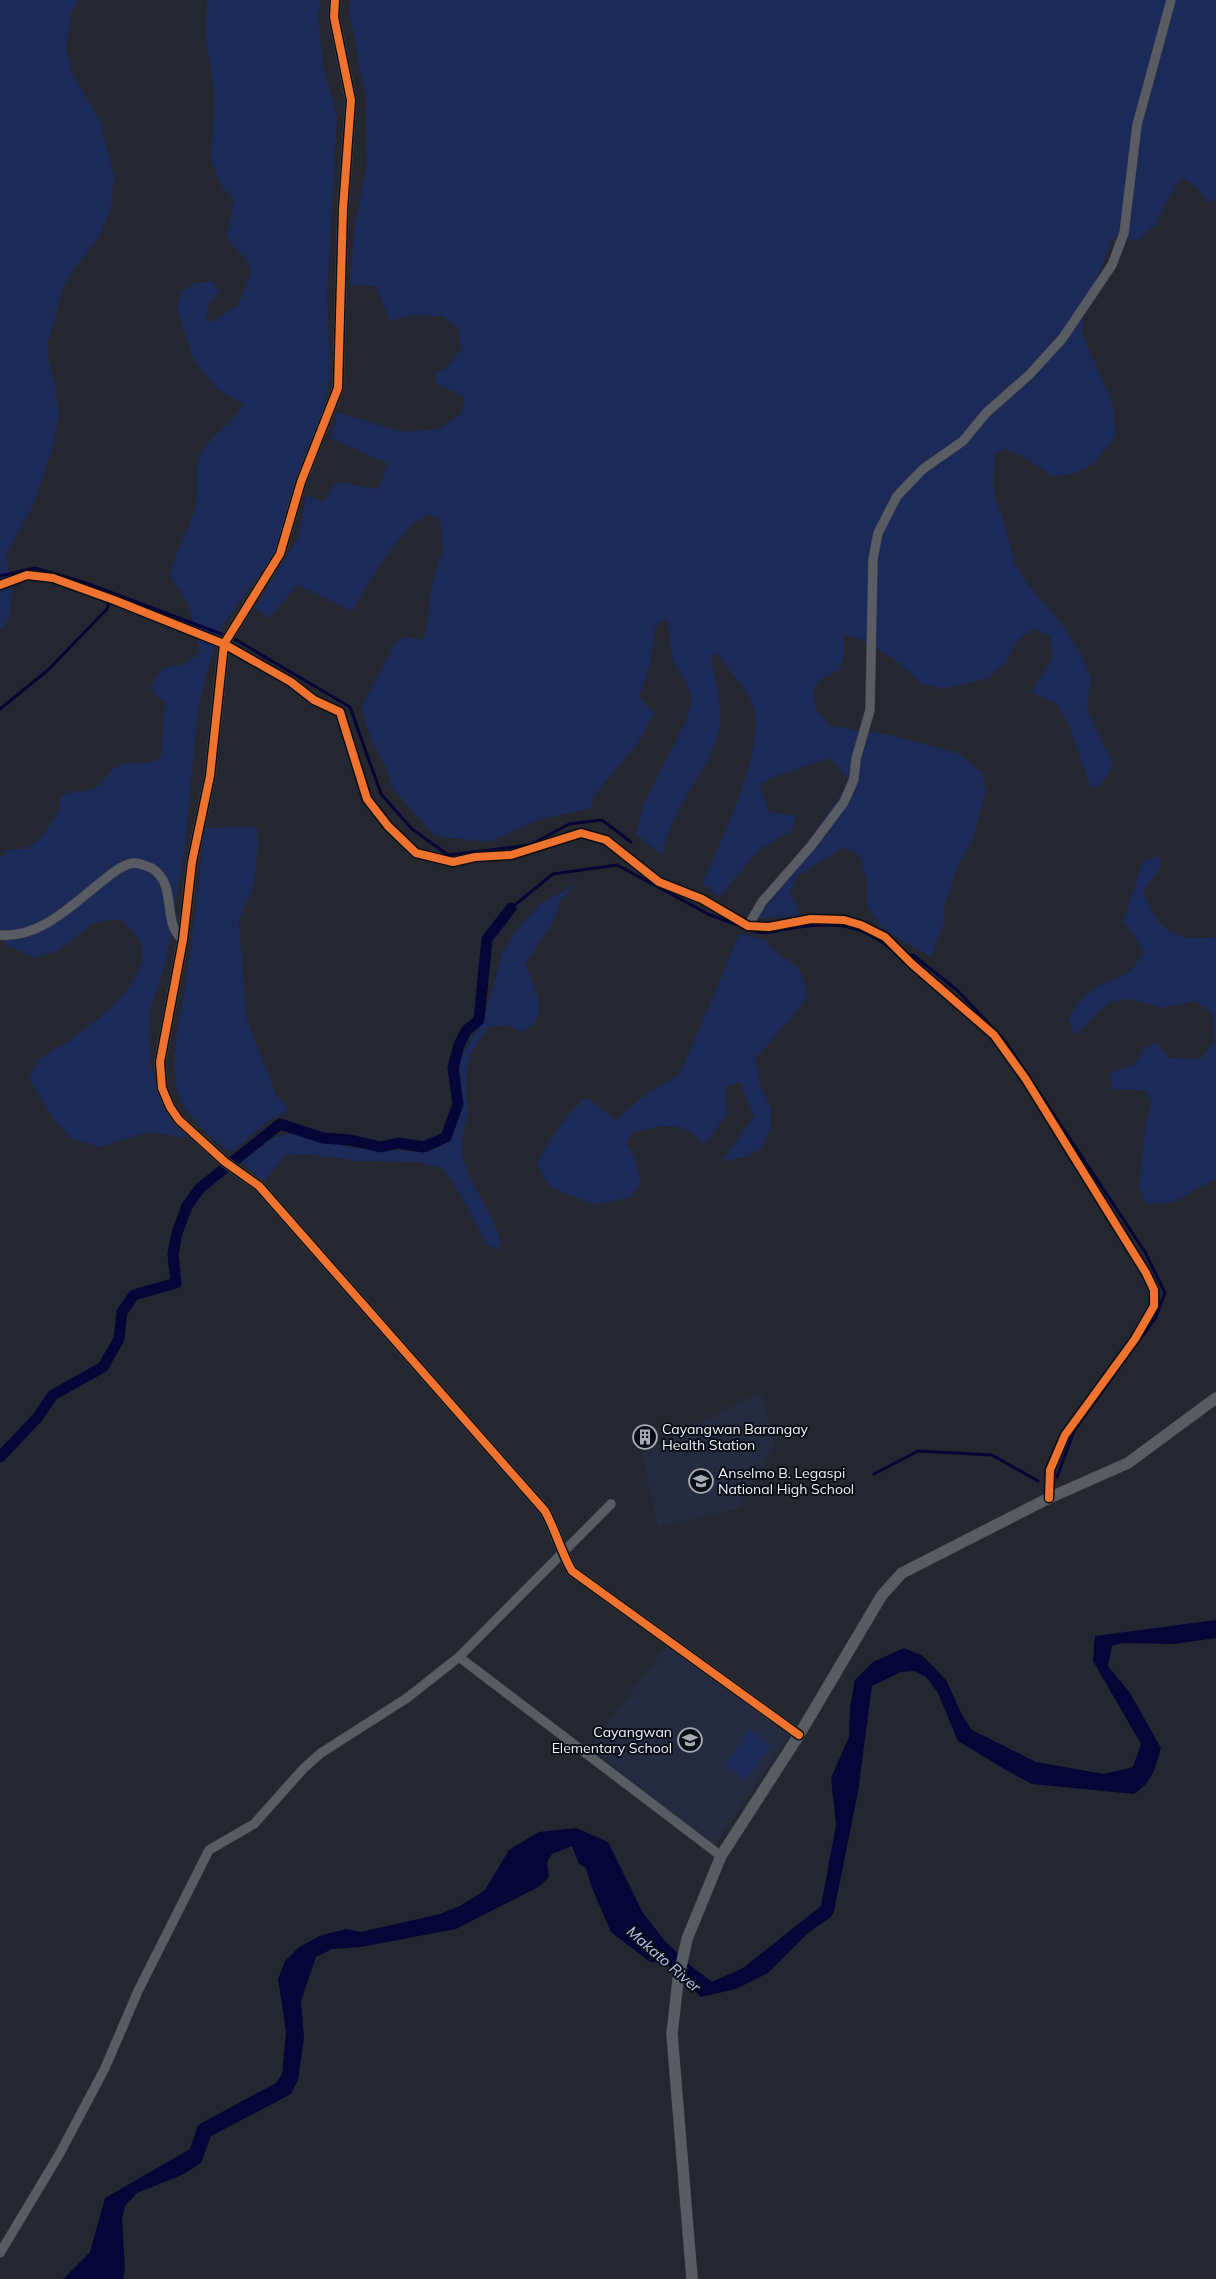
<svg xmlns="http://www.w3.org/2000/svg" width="1216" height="2279" font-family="Mulish,sans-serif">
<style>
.built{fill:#242a3f}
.green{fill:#1c2a5a}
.water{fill:#060538}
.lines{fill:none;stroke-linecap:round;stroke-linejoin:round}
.stream{stroke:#060538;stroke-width:3}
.canal{stroke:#060538;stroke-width:11}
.minor-casing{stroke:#3f4249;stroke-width:10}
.tertiary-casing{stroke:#3f4249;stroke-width:12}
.minor{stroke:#595c62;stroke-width:9}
.tertiary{stroke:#595c62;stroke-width:11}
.cycleway-casing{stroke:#0b0e15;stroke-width:11}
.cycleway{stroke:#ef722f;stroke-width:8}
.labels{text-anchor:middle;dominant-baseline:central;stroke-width:4;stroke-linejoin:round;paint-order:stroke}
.poi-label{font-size:14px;fill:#eef3fe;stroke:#0b0e15;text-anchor:start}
.water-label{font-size:15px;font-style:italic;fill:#b6c6f0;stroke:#0b0e15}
</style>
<rect width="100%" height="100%" fill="#24272f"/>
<path class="built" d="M762 1391 775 1444 738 1509 658 1527 642 1453Z
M668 1644 790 1734 713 1848 590 1747Z"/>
<path class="green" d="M0 0H78L71 14 66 48 71 71 100 121 114 175 111 207 99 238 73 270 63 288 48 342 49 363 54 379 59 415 52 450 34 503 6 556 12 593 9 618 3 628 0 629Z
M207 0H321L318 16 323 65 337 116 327 295 330 377 319 429 275 552 223 625 208 668 198 708 184 854 166 962 150 1010 149 1034 150 1061 158 1095 172 1122 188 1138 148 1132 100 1147 71 1139 54 1120 29 1079C32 1073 34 1066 38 1062 45 1053 60 1047 70 1040 96 1021 151 982 141 944 138 935 129 927 122 920H107L92 924 60 950 34 958 6 945 0 930V858L10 849H25L40 839 60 810V797C76 788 76 794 90 790 104 786 106 770 120 765 137 760 145 768 161 757L165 702 156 696 151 686 163 668C180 666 189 664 200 651L189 605 170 576C174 550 191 529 196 503 200 481 191 469 205 447 217 431 232 424 243 404L216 388 193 358 177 308 181 293 193 284 212 281 220 291 209 304 206 320 211 322 238 305 251 273 248 261 233 246 227 235 234 199 222 187 211 161 215 95 206 38Z
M351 0H1216V200L1207 202 1197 188 1182 178 1176 185 1155 225 1139 240 1113 239 1087 301 1081 332 1112 401 1116 435C1094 465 1091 471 1053 477L1029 460 1006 449 995 454 993 481 995 496 1007 532 1014 562 1027 583 1067 631 1082 656 1091 678 1087 709 1113 765 1101 785 1091 788 1068 723 1056 703 1032 693 1035 685 1052 660 1051 637 1033 628 1017 641 1007 661 989 678 942 689 921 683 893 658 856 637 844 636V657L839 670 821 679 813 689 817 712 830 726 890 735 957 753 981 772 986 790 973 839 958 865 944 906V922L931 957 883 929 867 906V881L859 855 844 847 796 877 790 893 796 903 798 916 757 918 779 890 801 851 844 790 848 778 829 758 771 778 760 786 769 812 796 816 792 831 759 850 719 897 702 883C720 843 767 748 753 706 746 686 727 671 718 652L711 659C715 679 722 703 720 723 715 768 668 808 663 856L636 834 643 805 685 723 692 700 687 684 673 661 667 618 655 627 650 665 639 697 654 714 639 741 594 796 591 808 541 819 489 842 435 836 393 789 388 771 371 739 361 707 396 642 406 637 422 640 426 632 432 584 443 549 440 518 428 514C395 533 372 580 352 611L297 585 269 618 255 608 298 538 306 495 324 502 335 482 378 489 388 464 331 438 337 412 402 432 439 429 461 414 465 398 435 383 436 374 446 368 461 349 459 329 442 316 410 315 390 321 376 286 350 285 354 231 367 165 366 100 349 9Z
M257 827 258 847 254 885 239 921 246 1017 276 1095 290 1110 271 1119 232 1152C217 1146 183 1111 178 1095 168 1056 182 1014 187 975 194 926 199 877 205 828Z
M1159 855 1162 865 1143 891C1159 931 1172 942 1216 937V1179L1171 1203 1146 1204 1139 1186 1146 1122 1152 1101 1144 1090 1113 1089 1110 1075 1119 1069 1134 1065 1143 1050 1156 1042 1169 1058 1200 1059 1215 1041 1212 1013 1195 1001 1161 1008 1130 999 1109 1002 1075 1035 1068 1020 1078 1002 1098 986 1130 972 1143 953 1134 934 1123 922 1142 863Z
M579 883 561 899 554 921 525 964C532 980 546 1006 535 1022 532 1026 526 1029 522 1032L509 1025 489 1027C469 1052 466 1062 466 1093 466 1099 469 1106 468 1112 465 1126 460 1142 463 1157 471 1188 494 1212 501 1244L497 1250 486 1243 456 1187 443 1169 418 1162 361 1161 307 1154 286 1155 264 1181 241 1162 274 1137 294 1133 353 1148 424 1152 440 1147 450 1138 459 1114 460 1058 484 1019 502 954 515 932 540 904Z
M740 933 766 940C770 951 789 959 798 968 803 974 805 986 808 994L800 1007 755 1059 760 1085 771 1108V1127L762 1148 745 1157 722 1161 754 1116 740 1082 725 1087 727 1114 704 1145C687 1119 658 1125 632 1133L626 1144 634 1156 641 1183 631 1197 594 1205 548 1186 537 1163C551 1137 565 1116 586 1097L616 1120 646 1094 680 1074Z
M750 1730 771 1745 746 1780 725 1766Z"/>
<path class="water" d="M1216 1620V1638L1174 1644 1122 1643 1112 1646 1108 1666 1130 1693 1161 1748C1155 1769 1153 1781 1134 1794L1032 1784 1006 1770 958 1741 938 1693 926 1677 914 1671 901 1672 872 1686 858 1792 834 1911 831 1917 808 1933 768 1973 736 1989 701 1997 665 1962H650L611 1932 592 1888 586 1868 579 1864 572 1846 552 1854 547 1862 549 1877 540 1886 456 1929 361 1947 332 1949 316 1957 301 2001 304 2038 298 2080 291 2094 211 2136 201 2163 184 2174 137 2193 125 2206 122 2220 125 2268 123 2279H63L90 2252 105 2198 190 2149 198 2125 276 2083 282 2074 286 2032 278 1979 285 1961 299 1947 322 1935 346 1929 361 1932 440 1914 460 1906 485 1890 509 1850 539 1832 576 1828 608 1842 643 1913 665 1941 690 1965 712 1982 743 1968 821 1906 836 1825 831 1778 849 1737 850 1707 855 1680 873 1662 904 1648 923 1656 946 1680 963 1717 972 1730 1036 1762 1104 1774 1133 1767 1141 1744 1093 1661 1095 1636Z"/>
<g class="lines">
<path class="stream" d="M0 576 35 568 86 583 224 635
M233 638 350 707 381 794 412 829 448 855 530 845 569 824 602 820 631 842
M0 709 48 670 107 609 109 603
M511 908 553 874 617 865 710 915 741 926
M749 929C767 936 768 932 786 929 828 922 857 921 891 949
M905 955H913L957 990 1005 1041 1145 1252 1165 1293 1156 1317 1139 1341
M874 1474 918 1451 992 1455 1038 1481
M1057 1477 1074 1431 1126 1358"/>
<path class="canal" d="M0 1457 37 1418 53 1395 103 1367 119 1339 122 1312 134 1295 176 1283 173 1254 177 1233 187 1206 200 1188 280 1124 323 1138 350 1140 381 1147 398 1143 424 1147 446 1137 458 1104 453 1068 459 1045 466 1031 479 1020 487 939 511 908"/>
<g class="minor-casing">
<path id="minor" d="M0 585 27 575 53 578 114 600 224 644 291 682 314 700 340 712 367 799 388 826 416 853 453 862 475 857 511 855 581 833 606 840 659 882 702 899 748 926 769 927 811 919 844 920 861 925 885 937 912 964 994 1035 1025 1078 1146 1273 1154 1290V1306L1135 1339 1065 1435 1050 1470 1049 1498
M748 926 762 902 811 846 844 802 854 779 856 759 870 710 873 559 878 533 897 496 923 469 963 441 986 413 1029 375 1062 339 1112 265 1124 233 1137 125 1171 0
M0 935C41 939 75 902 105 879 113 873 124 863 135 863 139 863 150 867 153 869 178 886 161 923 183 940
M459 1657 721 1856
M0 2253 60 2153 105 2068 138 1991 209 1850 254 1824 304 1768 321 1753 407 1698 459 1657 611 1504"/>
</g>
<g class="tertiary-casing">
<path id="tertiary" d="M335 0 334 17 351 100 343 209 338 388 301 482 280 554 224 644 210 776 192 862 183 940 160 1062 162 1088 170 1107 179 1120 225 1162 259 1186 545 1511C556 1531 561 1552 572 1571L799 1735
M692 2279 672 2034 678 1980 687 1939 721 1856 799 1735 882 1595 902 1573 1049 1498 1128 1463 1216 1398"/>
</g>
<use href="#minor" class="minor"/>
<use href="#tertiary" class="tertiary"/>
<g class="cycleway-casing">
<path id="cycleway" d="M335 0 334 17 351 100 343 209 338 388 301 482 280 554 224 644 210 776 192 862 183 940 160 1062 162 1088 170 1107 179 1120 225 1162 259 1186 545 1511C556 1531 561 1552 572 1571L799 1735
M0 585 27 575 53 578 114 600 224 644 291 682 314 700 340 712 367 799 388 826 416 853 453 862 475 857 511 855 581 833 606 840 659 882 702 899 748 926 769 927 811 919 844 920 861 925 885 937 912 964 994 1035 1025 1078 1146 1273 1154 1290V1306L1135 1339 1065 1435 1050 1470 1049 1498"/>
</g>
<use href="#cycleway" class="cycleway"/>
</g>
<defs>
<g id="building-ring" transform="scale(1.25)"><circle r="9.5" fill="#0b0e15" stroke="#a7acb6" stroke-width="1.5"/><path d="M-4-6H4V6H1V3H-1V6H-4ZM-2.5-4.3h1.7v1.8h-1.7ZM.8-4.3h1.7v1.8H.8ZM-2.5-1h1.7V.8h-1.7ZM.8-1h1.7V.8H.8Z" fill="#a7acb6"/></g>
<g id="school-ring" transform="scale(1.25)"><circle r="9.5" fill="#0b0e15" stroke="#a7acb6" stroke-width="1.5"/><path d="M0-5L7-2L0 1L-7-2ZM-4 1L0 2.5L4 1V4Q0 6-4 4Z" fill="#a7acb6"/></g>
</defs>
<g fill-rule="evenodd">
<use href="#building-ring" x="645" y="1437"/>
<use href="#school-ring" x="701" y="1481"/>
<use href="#school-ring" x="690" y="1740"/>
</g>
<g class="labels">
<g class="poi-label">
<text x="662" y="1429">Cayangwan Barangay<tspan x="662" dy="16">Health Station</tspan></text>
<text x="718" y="1473">Anselmo B. Legaspi<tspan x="718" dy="16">National High School</tspan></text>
<text x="672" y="1732" text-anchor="end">Cayangwan<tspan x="672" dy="16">Elementary School</tspan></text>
</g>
<g class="water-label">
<text transform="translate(664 1959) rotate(41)">Makato River</text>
</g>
</g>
</svg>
